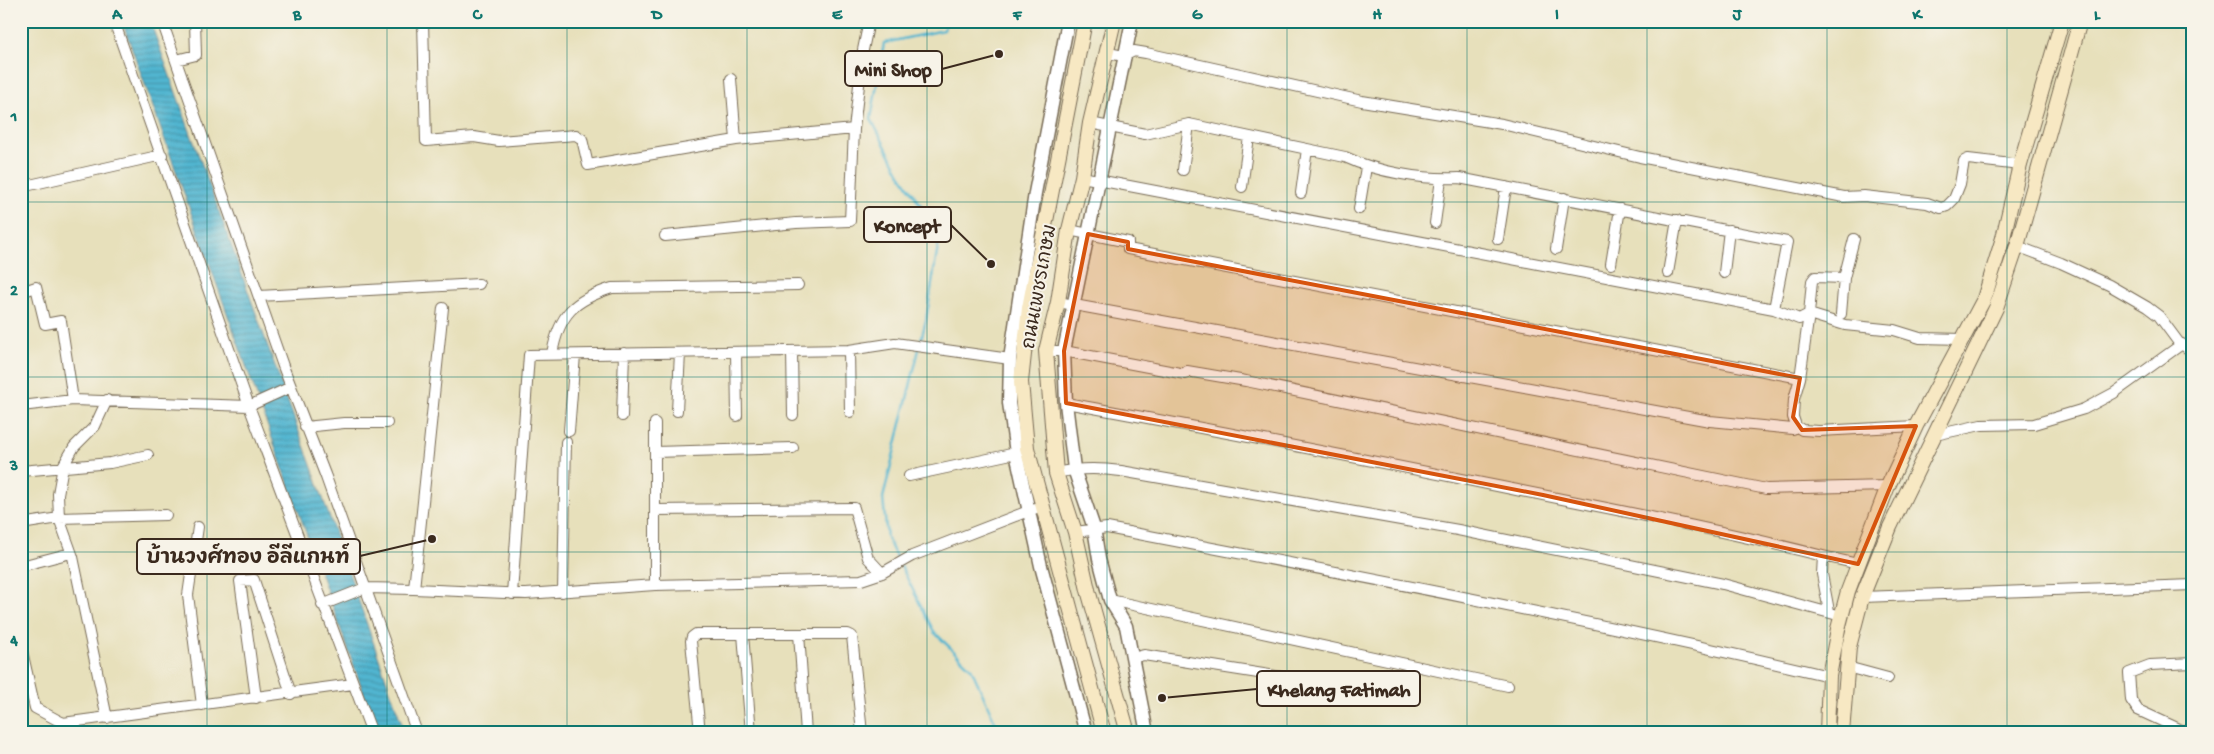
<svg xmlns="http://www.w3.org/2000/svg" width="2214" height="754" font-family="'Gochi Hand','Playpen Sans Thai',sans-serif">
<style>
.water{fill:url(#water-rules);stroke:#467077}
.lines{fill:none;stroke-linecap:round;stroke-linejoin:round}
.stream{stroke:#51b5d0;stroke-width:2.5}
.minor-casing{stroke:#776a55;stroke-width:12}
.tertiary-casing{stroke:#776a55;stroke-width:15}
.secondary-casing{stroke:#776a55;stroke-width:16}
.minor{stroke:#fff;stroke-width:10}
.tertiary{stroke:#fff;stroke-width:12}
.secondary{stroke:#f7e8c3;stroke-width:14}
.marked{fill:#d7540e;fill-opacity:0.2;stroke:#d7540e;stroke-width:4;stroke-linejoin:round}
.grid{fill:none;stroke:#0f766e;stroke-width:1;stroke-opacity:0.55}
.labels{text-anchor:middle;dominant-baseline:central;stroke-width:4;stroke-linejoin:round;paint-order:stroke}
.street-label{font-size:19px;fill:#3b2a1e;stroke:#f7f3e8}
.leader{fill:none;stroke:#3b2a1e;stroke-width:2}
.callout-dot{fill:#3b2a1e;stroke:#f7f3e8;stroke-width:2}
.callout{fill:#f7f3e8;stroke:#3b2a1e;stroke-width:2}
.callout-label{font-size:20px;text-anchor:middle;font-weight:bold;fill:#3b2a1e}
.neatline{fill:none;stroke:#0f766e;stroke-width:2}
.grid-label{font-size:16px;text-anchor:middle;font-weight:bold;fill:#0f766e}
</style>
<defs>
<pattern id="water-rules" width="6" height="5" patternUnits="userSpaceOnUse" patternTransform="scale(1.25)"><rect width="6" height="5" fill="#51b5d0"/><path d="M0 2.5h6" fill="none" stroke="#4493a8"/></pattern>
</defs>
<rect width="100%" height="100%" fill="#f7f3e8"/>
<filter id="ink" filterUnits="userSpaceOnUse"><feTurbulence type="fractalNoise" baseFrequency=".02" numOctaves="2"/><feDisplacementMap in="SourceGraphic" scale="10" xChannelSelector="R" yChannelSelector="G"/><feConvolveMatrix kernelMatrix="1 2 1 2 8 2 1 2 1" color-interpolation-filters="sRGB"/></filter>
<filter id="wash" filterUnits="userSpaceOnUse"><feTurbulence type="fractalNoise" baseFrequency=".0096" numOctaves="4" result="noise"/><feDisplacementMap in="SourceGraphic" scale="20" xChannelSelector="R" yChannelSelector="G"/><feGaussianBlur stdDeviation="1.12" result="paint"/><feColorMatrix in="noise" values="0 0 0 0 0 0 0 0 0 0 0 0 0 0 0 0 0 1.4 0 .05"/><feComposite in="paint" operator="in"/></filter>
<g filter="url(#wash)">
<rect width="100%" height="100%" fill="#e7e0bb"/>
<path class="water" d="M122 21H150L319 487 405 733H378Z"/>
<g class="lines">
<path class="stream" d="M920 344 926 320 940 234 900 174 871 119 884 43 944 30 946 21
M898 561 887 538 883 498 919 349
M901 566 934 632 971 668 1000 733"/>
</g>
</g>
<g filter="url(#ink)">
<g class="lines">
<g class="minor-casing">
<path id="minor" d="M114 21 249 406 372 733
M162 21 283 366 326 477 417 733
M423 21 426 141 474 137 499 141 576 135 582 139 588 165 736 140 854 129
M1108 53 1124 56 1134 51 1146 53 1362 101 1502 124 1640 157 1844 197 1864 196 1927 203 1941 208 1947 206 1954 199 1960 184 1964 161 1968 159 2020 165
M176 60 196 55 195 21
M731 79 736 140
M1090 123 1145 134 1189 124 1345 157C1377 172 1423 180 1459 178L1787 242 1774 309
M1183 170 1189 124
M1082 177 1774 309 1799 319 1809 314 1800 378 1794 399 1793 417 1796 426 1802 430 1819 431 1916 426
M21 187 162 155
M1242 187 1249 137
M1301 193 1307 149
M1359 209 1366 167
M1435 223 1441 179
M1069 230 1128 242V249L1800 378
M665 236 796 223 850 221 854 129 863 50 869 21
M1498 239 1506 187
M2017 246 2061 263 2109 285 2147 307 2159 316 2179 343 2182 344 2188 349 2193 347
M1556 249 1564 198
M1611 264 1620 209
M1668 273 1677 220
M1724 273 1729 230
M1844 278 1815 277 1812 281 1809 314 1845 325 1894 330 1920 338 1964 339
M21 292 36 287 45 324 61 321 73 400
M259 296 479 284
M1058 302 1710 421 1793 429 1796 426
M1841 314 1844 278 1854 239
M849 350 850 412
M792 351 793 415
M1046 351H1064L1185 374 1187 371 1246 381 1766 489 1888 486
M736 352 737 416
M552 354C559 314 574 300 612 288L798 285
M1066 403C1215 430 1364 459 1512 489 1616 510 1721 530 1823 556L1822 574 1829 611
M21 406 73 400 249 406 291 387
M677 411 680 353
M622 416 624 353
M655 423V585
M305 427 344 423H387
M569 431 575 355
M1935 435 1981 425 2034 424 2084 409 2114 393 2182 344
M655 452 793 448
M21 471 110 463 148 455
M1056 473C1078 468 1098 468 1121 471L1458 530 1723 584 1834 614
M909 476 1016 453
M656 510 854 508 868 558 882 573
M21 524 59 518 166 515
M198 527 188 595 202 705
M1075 532 1107 528C1349 574 1590 620 1829 676
M1823 556 1858 564
M21 566 71 553
M414 589 443 308
M563 592 566 442
M512 594 529 355 849 350 895 343 1010 359
M1862 597 2193 585
M1110 600 1508 686
M322 605 365 588 414 589 526 594 655 585 861 580 882 573 912 556 1036 508
M743 634 751 733
M799 634 806 733
M22 651 35 708 63 723 353 684
M1132 658 1144 655 1295 679
M1847 667 1888 678
M256 698 240 581 254 580 291 694
M107 718 73 557 59 518 58 494 63 466 74 447 95 426 107 400
M700 733 691 641 692 637 696 634H848L852 636 862 733
M2188 733 2138 710 2131 700 2129 673 2150 665 2193 663"/>
</g>
<g class="tertiary-casing">
<path id="tertiary" d="M1068 21 1035 193 1010 359 1009 403 1016 453 1041 566 1086 733
M1132 21 1064 351 1066 403 1074 469 1094 528 1099 559 1110 600 1126 626 1147 733"/>
</g>
<g class="secondary-casing">
<path id="secondary" d="M1085 21 1029 308 1021 382 1027 448 1104 733
M1114 21 1090 123 1082 177 1069 230 1058 302 1046 351 1056 473 1075 532 1088 590 1128 733
M1827 733 1829 676 1838 629 1848 591 1888 486 1916 426 1984 299 2003 238 2020 165 2062 21
M1842 733 1849 647 1862 597 1890 527 1996 308 2017 246 2080 21"/>
</g>
<use href="#minor" class="minor"/>
<use href="#tertiary" class="tertiary"/>
<use href="#secondary" class="secondary"/>
</g>
</g>
<path class="marked" d="M1088 234 1128 242V249L1800 378 1793 417 1802 430 1916 426 1858 564 1543 495 1066 403 1064 351Z"/>
<path class="grid" d="M207 21V733M387 21V733M567 21V733M747 21V733M927 21V733M1107 21V733M1287 21V733M1467 21V733M1647 21V733M1827 21V733M2007 21V733M21 202H2193M21 377H2193M21 552H2193"/>
<g class="labels">
<g class="street-label">
<text transform="translate(1041 287) rotate(-80)">ถนนเพชรเกษม</text>
</g>
</g>
<path class="leader" d="M999 54L942 69M991 264L951 225M432 539L360 556M1162 698L1257 689"/>
<g class="callout-dot">
<circle cx="999" cy="54" r="5"/>
<circle cx="991" cy="264" r="5"/>
<circle cx="432" cy="539" r="5"/>
<circle cx="1162" cy="698" r="5"/>
</g>
<g class="callout">
<rect x="845" y="51" width="97" height="35" rx="5"/>
<rect x="864" y="207" width="87" height="35" rx="5"/>
<rect x="137" y="539" width="223" height="35" rx="5"/>
<rect x="1257" y="671" width="163" height="35" rx="5"/>
</g>
<g class="callout-label">
<text x="893" y="76">Mini Shop</text>
<text x="907" y="232">Koncept</text>
<text x="248" y="563">บ้านวงศ์ทอง อีลีแกนท์</text>
<text x="1339" y="696">Khelang Fatimah</text>
</g>
<rect width="2214" height="754" fill="none" stroke="#f7f3e8" stroke-width="55"/>
<rect x="28" y="28" width="2158" height="698" class="neatline"/>
<g class="grid-label">
<text x="117" y="19">A</text>
<text x="297" y="19">B</text>
<text x="477" y="19">C</text>
<text x="657" y="19">D</text>
<text x="837" y="19">E</text>
<text x="1017" y="19">F</text>
<text x="1197" y="19">G</text>
<text x="1377" y="19">H</text>
<text x="1557" y="19">I</text>
<text x="1737" y="19">J</text>
<text x="1917" y="19">K</text>
<text x="2097" y="19">L</text>
<text x="14" y="121">1</text>
<text x="14" y="295">2</text>
<text x="14" y="470">3</text>
<text x="14" y="645">4</text>
</g>
</svg>
